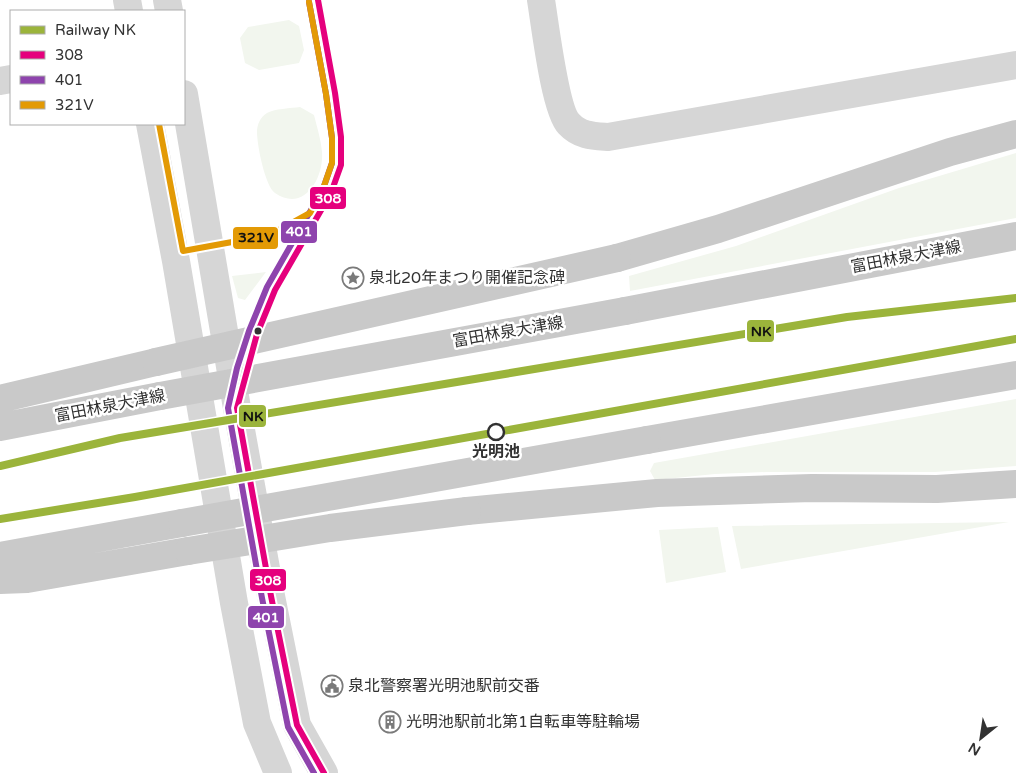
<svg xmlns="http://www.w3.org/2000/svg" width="1016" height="773" font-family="'Varela Round','Noto Sans JP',sans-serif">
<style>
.green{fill:#f2f6ee}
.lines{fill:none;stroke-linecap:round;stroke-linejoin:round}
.minor{stroke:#d6d6d6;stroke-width:28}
.major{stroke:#c9c9c9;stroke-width:28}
.major-bridge{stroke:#c9c9c9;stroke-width:28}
.bus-1-casing{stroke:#fff;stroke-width:10}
.bus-2-casing{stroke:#fff;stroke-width:10}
.bus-3-casing{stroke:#fff;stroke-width:10}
.bus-1{stroke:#e5007d;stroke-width:6}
.bus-2{stroke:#8e44ad;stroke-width:6}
.bus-3{stroke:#e39a05;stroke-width:6}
.rail-1-casing{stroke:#fff;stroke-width:11}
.rail-1{stroke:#9bb43b;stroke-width:8}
.bus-dot{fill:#323232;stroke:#fff;stroke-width:2}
.stop-dot{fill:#fff;stroke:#323232;stroke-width:2.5}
.labels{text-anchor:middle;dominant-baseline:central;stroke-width:5;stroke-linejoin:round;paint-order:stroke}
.street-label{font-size:16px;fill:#323232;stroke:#fff}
.poi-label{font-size:16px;fill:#323232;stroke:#fff;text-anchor:start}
.stop-label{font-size:16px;font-weight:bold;fill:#323232;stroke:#fff}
.line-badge{stroke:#fff;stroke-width:2}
.badge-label{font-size:14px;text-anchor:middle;font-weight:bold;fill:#fff}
.pale-badge-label{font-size:14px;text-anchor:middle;font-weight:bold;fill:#111}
</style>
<rect width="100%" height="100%" fill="#fff"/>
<path class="green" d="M289 20 299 26 304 50 299 63 259 70 245 63 240 38 248 27Z
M300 107 314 115C317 127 321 140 322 152 324 178 304 213 275 193 265 186 257 145 257 132 257 125 260 117 267 113 273 109 292 108 300 107Z
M1016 153V218L630 291 629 276 736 246 899 188Z
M266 272 245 300 238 298 232 276Z
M1016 399V466L935 472H767L715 474 655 480 650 471 654 463Z
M1009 522 741 569 732 526Z
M718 527 726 572 666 583 659 530Z"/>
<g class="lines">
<path class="minor" d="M127 0 129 11
M167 0 169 11
M541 0C545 24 555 110 569 124 580 136 594 136 608 137L1016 65
M0 81 11 79
M184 94 237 408 271 596 297 725 324 773
M150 124 176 261 234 603 257 723 278 773"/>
<path class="major" d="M617 258 718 229 950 152 1016 134
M625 311 1016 236
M0 399 156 362
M0 427 160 396
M647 440 1016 375
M467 511 657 493 812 488 937 489 1016 484
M0 556 182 523
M0 580 27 579 188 551"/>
<path class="major-bridge" d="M156 362 617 258
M160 396 625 311
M182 523 647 440
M188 551 330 528 467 511"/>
<g class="bus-1-casing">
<path id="bus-1" d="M318 0 335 93 341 137V165L331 193 275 290 257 334 237 408 271 596 297 725 324 773"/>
</g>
<g class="bus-2-casing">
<path id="bus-2" d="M309 2 326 94 332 138V163L323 189 267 287 249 331 237 368 228 408 262 598 288 727 314 773"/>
</g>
<g class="bus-3-casing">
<path id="bus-3" d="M159 124 183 251 270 235 310 213 323 189 332 163V138L326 94 309 2"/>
</g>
<use href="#bus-1" class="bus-1"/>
<use href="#bus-2" class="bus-2"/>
<use href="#bus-3" class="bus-3"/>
<g class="rail-1-casing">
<path id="rail-1" d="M0 466 120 438 847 317 1016 298
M0 519 135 497 1016 339"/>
</g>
<use href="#rail-1" class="rail-1"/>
</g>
<defs>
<g id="sight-ring" transform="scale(1.125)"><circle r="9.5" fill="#fff" stroke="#7a7a7a" stroke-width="1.5"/><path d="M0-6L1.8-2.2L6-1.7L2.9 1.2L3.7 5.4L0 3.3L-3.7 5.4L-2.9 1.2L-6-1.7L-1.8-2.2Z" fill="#7a7a7a"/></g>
<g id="civic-ring" transform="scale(1.125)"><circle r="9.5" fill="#fff" stroke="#7a7a7a" stroke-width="1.5"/><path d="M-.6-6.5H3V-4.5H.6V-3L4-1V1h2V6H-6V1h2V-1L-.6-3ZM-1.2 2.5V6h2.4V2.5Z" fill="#7a7a7a"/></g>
<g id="building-ring" transform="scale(1.125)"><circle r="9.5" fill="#fff" stroke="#7a7a7a" stroke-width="1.5"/><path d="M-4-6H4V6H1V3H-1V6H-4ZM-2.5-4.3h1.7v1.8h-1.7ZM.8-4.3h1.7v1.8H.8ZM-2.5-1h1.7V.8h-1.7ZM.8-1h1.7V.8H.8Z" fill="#7a7a7a"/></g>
</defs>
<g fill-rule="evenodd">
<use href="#sight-ring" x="353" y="278"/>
<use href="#civic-ring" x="332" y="686"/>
<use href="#building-ring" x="390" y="722"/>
</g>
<circle class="bus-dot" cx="258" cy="331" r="4.5"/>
<circle class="stop-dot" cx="496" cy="432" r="8"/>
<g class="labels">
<g class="street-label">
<text transform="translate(906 257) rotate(-11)">富田林泉大津線</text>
<text transform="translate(508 332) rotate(-10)">富田林泉大津線</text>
<text transform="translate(110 406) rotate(-11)">富田林泉大津線</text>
</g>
<g class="poi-label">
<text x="369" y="278">泉北20年まつり開催記念碑</text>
<text x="348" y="686">泉北警察署光明池駅前交番</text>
<text x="406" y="722">光明池駅前北第1自転車等駐輪場</text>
</g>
<g class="stop-label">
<text x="496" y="452">光明池</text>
</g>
</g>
<g class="line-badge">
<rect x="309" y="186" width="38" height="24" rx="5" fill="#e5007d"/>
<rect x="280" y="220" width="38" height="24" rx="5" fill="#8e44ad"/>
<rect x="232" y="226" width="47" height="24" rx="5" fill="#e39a05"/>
<rect x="746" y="319" width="29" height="24" rx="5" fill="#9bb43b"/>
<rect x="238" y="404" width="29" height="24" rx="5" fill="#9bb43b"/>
<rect x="249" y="568" width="38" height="24" rx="5" fill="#e5007d"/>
<rect x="247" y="605" width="38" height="24" rx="5" fill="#8e44ad"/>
</g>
<g class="badge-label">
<text x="328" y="203">308</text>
<text x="299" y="236">401</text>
<text x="268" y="585">308</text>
<text x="266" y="622">401</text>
</g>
<g class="pale-badge-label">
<text x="256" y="242">321V</text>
<text x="761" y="336">NK</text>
<text x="253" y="421">NK</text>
</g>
<rect x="10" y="10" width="175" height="115" fill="#ffffff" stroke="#adadad"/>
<rect x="20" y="26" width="25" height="8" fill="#9bb43b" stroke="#adadad"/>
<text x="55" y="35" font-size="15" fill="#323232">Railway NK</text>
<rect x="20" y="51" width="25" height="8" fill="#e5007d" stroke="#adadad"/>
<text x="55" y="60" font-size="15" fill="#323232">308</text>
<rect x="20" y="76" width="25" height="8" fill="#8e44ad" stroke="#adadad"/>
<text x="55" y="85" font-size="15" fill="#323232">401</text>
<rect x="20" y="101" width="25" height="8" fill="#e39a05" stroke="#adadad"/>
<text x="55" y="110" font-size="15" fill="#323232">321V</text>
<g transform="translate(981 738) rotate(210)" stroke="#ffffff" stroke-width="4" paint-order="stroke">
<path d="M0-4L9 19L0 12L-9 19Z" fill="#323232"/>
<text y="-8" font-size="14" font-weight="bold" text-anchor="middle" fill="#323232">N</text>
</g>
</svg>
